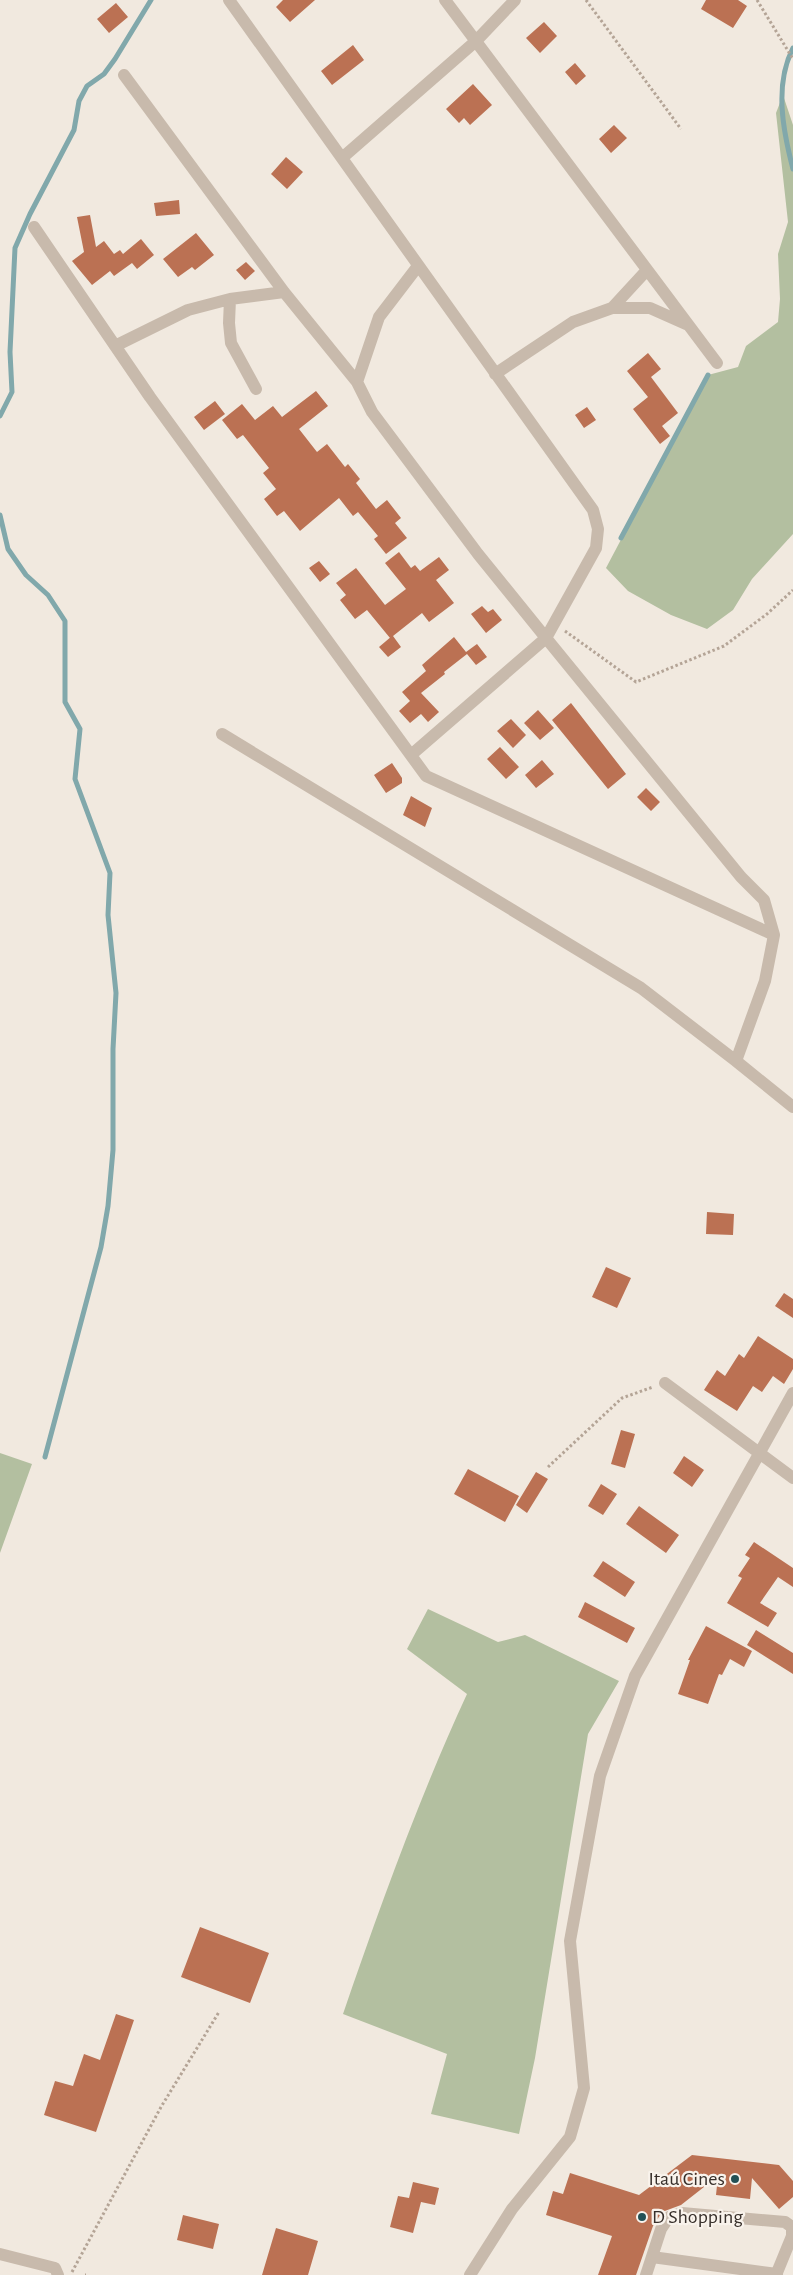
<svg xmlns="http://www.w3.org/2000/svg" width="793" height="2275" font-family="'Alegreya Sans',sans-serif">
<style>
.green{fill:#b3bfa0}
.lines{fill:none;stroke-linecap:round;stroke-linejoin:round}
.stream{stroke:#81a8ab;stroke-width:5}
.building{fill:#bb7153}
.path{stroke:#b4a496;stroke-width:3;stroke-dasharray:2.5 2.5;stroke-linecap:butt}
.minor{stroke:#c8baac;stroke-width:12}
.poi-dot{fill:#235055;stroke:#f9f3ec;stroke-width:2}
.labels{text-anchor:middle;dominant-baseline:central;stroke-width:4.5;stroke-linejoin:round;paint-order:stroke}
.poi-label{font-size:20px;fill:#372f2a;stroke:#f9f3ec;text-anchor:end}
</style>
<rect width="100%" height="100%" fill="#f1e9df"/>
<path class="green" d="M783 95 793 125V534L752 579 733 610 707 629 671 615 628 591 606 568 708 375 738 367 746 346 778 322 780 299 778 254 788 222 776 113Z
M0 1453 32 1464 0 1553Z
M428 1609 498 1642 525 1635 619 1681 588 1734 535 2058 519 2134 431 2114 447 2054 343 2014C380 1906 419 1798 467 1694L407 1649Z"/>
<g class="lines">
<path class="stream" d="M793 48C774 85 783 131 793 169
M0 416 12 392 10 352 15 248 30 214 74 130 79 101 87 86 104 74 115 59 151 0
M0 515 8 549 26 575 48 595 65 621V702L80 729 75 779 110 873 108 915 116 993 113 1049V1150L108 1206 101 1247 45 1457
M621 538 708 375"/>
</g>
<path class="building" d="M283 0H315L290 22 276 7Z
M706 0H738L747 6 733 28 701 9Z
M116 3 128 17 109 33 97 19Z
M544 22 557 36 540 53 526 38Z
M353 45 364 60 332 85 321 71Z
M575 63 586 76 576 85 565 72Z
M473 84 492 105 470 125 464 118 459 123 446 109Z
M614 125 627 138 611 153 599 139Z
M286 157 303 172 287 189 271 174Z
M179 200 180 214 156 216 154 203Z
M90 215 96 247 104 241 114 254 120 250 123 254 141 239 154 255 137 269 132 263 114 276 110 271 92 285 72 261 84 252 77 217Z
M196 233 214 255 195 270 192 267 178 277 163 259Z
M246 262 255 271 245 280 236 270Z
M648 353 661 369 651 377 678 413 662 426 670 436 660 444 633 409 648 397 627 371Z
M316 391 328 406 299 429 317 452 327 444 345 467 348 464 360 479 356 483 376 509 387 500 401 518 395 523 407 538 386 554 374 539 378 536 358 512 353 516 339 498 300 531 284 511 277 516 264 499 276 489 263 473 269 468 243 435 237 439 222 420 242 404 255 420 273 406 282 417Z
M215 401 225 414 204 430 194 417Z
M587 407 596 420 584 428 575 415Z
M399 552 411 568 415 565 420 571 439 557 449 570 436 580 454 603 429 622 422 613 393 636 401 647 388 657 379 647 392 636 390 638 367 610 355 619 340 600 346 595 336 583 356 568 385 605 406 589 385 563Z
M319 561 330 574 320 582 309 568Z
M482 606 488 612 493 609 502 620 486 633 471 614Z
M454 637 466 652 477 644 487 657 476 665 467 654 444 672 445 674 421 693 439 712 428 722 421 714 410 723 399 711 410 701 402 692 426 671 422 665Z
M571 703 626 774 608 789 552 720Z
M538 710 554 728 540 740 524 723Z
M511 719 526 735 513 748 497 731Z
M500 747 519 767 506 779 487 759Z
M542 760 554 774 536 788 525 775Z
M392 763 402 778V783L386 793 374 775Z
M646 788 660 802 651 811 637 797Z
M411 796 432 808 425 827 403 815Z
M707 1212 734 1214 733 1235 706 1234Z
M606 1267 631 1278 617 1308 592 1297Z
M784 1293 793 1299V1318L775 1306Z
M758 1336 793 1359V1369L784 1384 773 1376 762 1392 753 1386 737 1411 704 1390 717 1370 725 1376 739 1354 744 1358Z
M621 1430 635 1434 625 1468 611 1464Z
M684 1456 704 1470 692 1487 673 1473Z
M468 1469 519 1496 505 1522 454 1494Z
M536 1472 548 1479 527 1513 516 1505Z
M601 1484 617 1494 603 1515 588 1506Z
M639 1506 679 1535 666 1553 626 1524Z
M754 1542 793 1568V1587L778 1577 760 1603 777 1613 768 1627 727 1603 742 1578 738 1576 750 1558 745 1555Z
M603 1561 635 1582 625 1597 593 1576Z
M585 1602 635 1628 627 1643 578 1617Z
M706 1626 752 1651 744 1667 730 1659 722 1675 719 1674 708 1704 678 1694 690 1660H688Z
M756 1630 793 1653V1674L747 1645Z
M200 1927 269 1953 250 2003 181 1977Z
M116 2014 134 2020 96 2132 44 2115 55 2081 73 2086 84 2054 100 2060Z
M692 2155 779 2165 793 2181V2197L779 2209 752 2178 750 2199 716 2195 718 2176 681 2205 662 2212 653 2226 636 2275H598L612 2236 546 2215 553 2191 563 2194 570 2173 639 2195Z
M413 2182 439 2188 435 2205 421 2202 413 2233 390 2227 398 2196 409 2198Z
M183 2215 219 2224 213 2249 177 2240Z
M276 2228 318 2241 308 2275H262Z"/>
<g class="lines">
<path class="path" d="M586 0 681 129
M757 0 793 59
M565 631 636 682 724 646 767 614 793 590
M548 1467 622 1398 653 1387
M72 2272 161 2107 219 2012
M85 2275H86"/>
<path class="minor" d="M229 0 593 510 598 529 596 548 546 638 741 877 764 900 774 935 765 981 736 1061 793 1107
M445 0 717 363
M124 75 284 292 357 382
M342 158 476 41 515 0
M34 227 150 397 426 776 774 935
M230 299 229 323 231 343 256 389
M612 308H650L686 324
M115 346 188 310 230 299 284 292
M495 374 573 322 612 308 647 270
M222 734 641 988 736 1061
M411 755 546 638 478 554 372 412 357 382 379 317 418 266
M665 1383 793 1478
M0 2254 55 2268 58 2275
M652 2257 777 2274
M470 2275 512 2209 570 2137 584 2088 570 1941 600 1776 635 1676 793 1393
M646 2275 661 2229 669 2217 682 2213 785 2222 792 2227V2236L776 2275"/>
</g>
<g class="poi-dot">
<circle cx="735" cy="2179" r="5"/>
<circle cx="642" cy="2217" r="5"/>
</g>
<g class="labels">
<g class="poi-label">
<text x="725" y="2179">Itaú Cines</text>
<text x="652" y="2217" text-anchor="start">D Shopping</text>
</g>
</g>
</svg>
